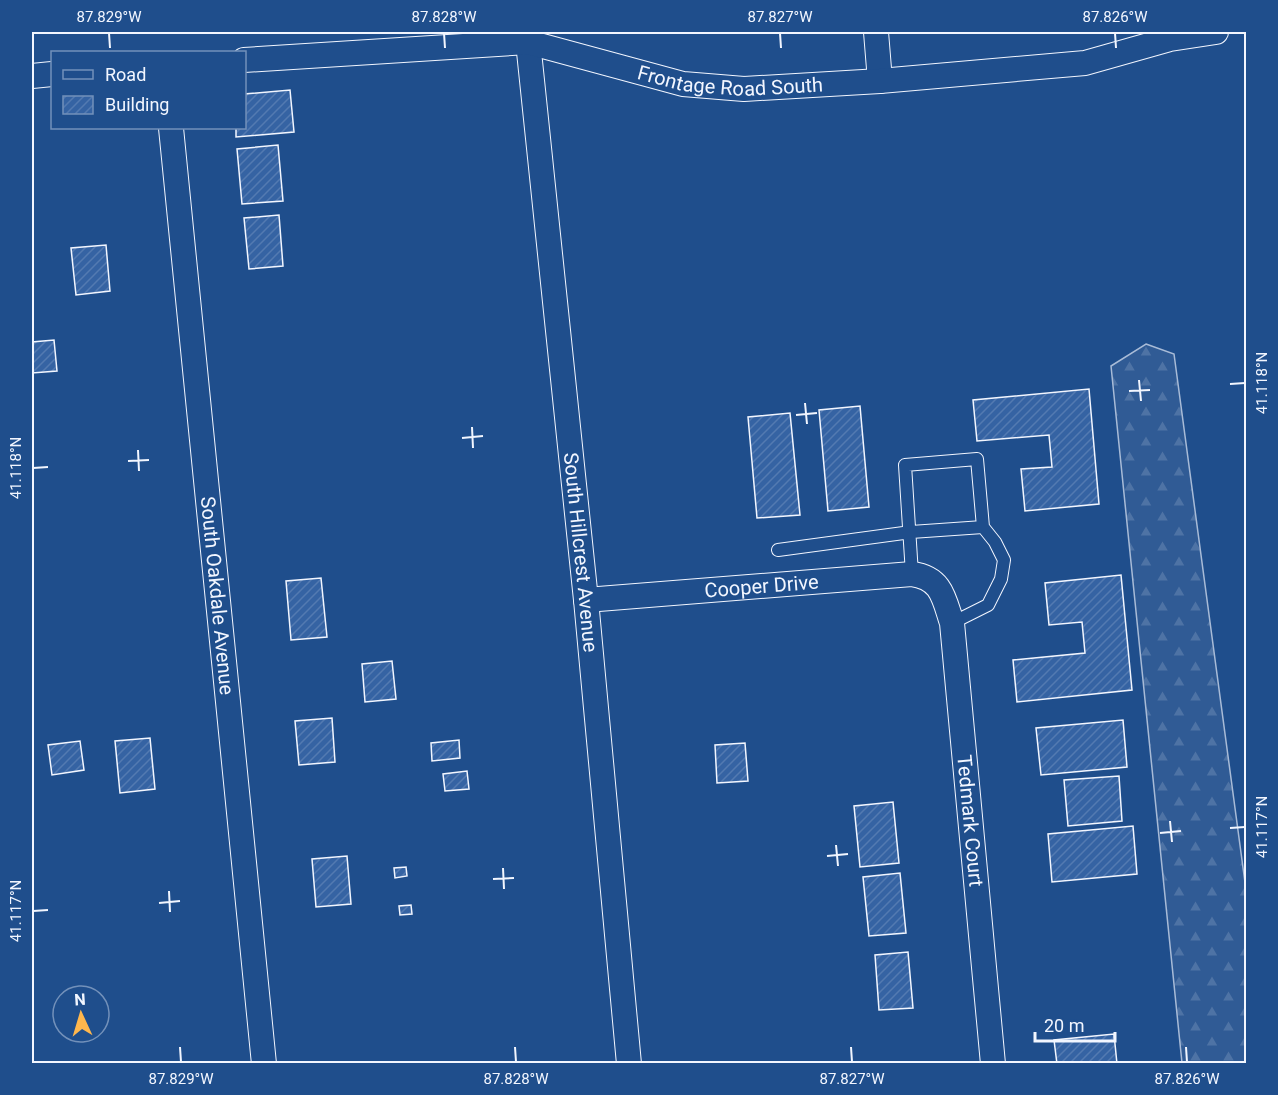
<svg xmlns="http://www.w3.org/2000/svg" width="1278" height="1095" font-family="Roboto,sans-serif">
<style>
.forest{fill:url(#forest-firs);stroke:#a8bbd7;stroke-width:1.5}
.building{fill:url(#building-hatch);stroke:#f2f6ff;stroke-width:1.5}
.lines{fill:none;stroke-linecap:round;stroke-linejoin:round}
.lane-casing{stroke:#f2f6ff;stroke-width:14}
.street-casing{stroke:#f2f6ff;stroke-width:26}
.lane{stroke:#1f4e8c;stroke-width:12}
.street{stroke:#1f4e8c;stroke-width:24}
.ticks{fill:none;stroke:#f2f6ff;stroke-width:2}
.labels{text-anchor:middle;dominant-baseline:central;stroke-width:4.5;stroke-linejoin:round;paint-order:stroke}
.street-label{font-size:20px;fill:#f2f6ff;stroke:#1f4e8c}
.neatline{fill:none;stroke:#f2f6ff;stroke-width:2}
.ticks-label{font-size:15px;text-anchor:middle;fill:#f2f6ff}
</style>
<defs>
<pattern id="forest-firs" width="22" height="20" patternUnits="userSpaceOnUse" patternTransform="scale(1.5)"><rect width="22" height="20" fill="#305b95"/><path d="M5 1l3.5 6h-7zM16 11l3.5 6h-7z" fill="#4e73a5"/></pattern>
<pattern id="building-hatch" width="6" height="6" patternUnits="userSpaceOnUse" patternTransform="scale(1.5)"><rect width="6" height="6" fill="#3563a3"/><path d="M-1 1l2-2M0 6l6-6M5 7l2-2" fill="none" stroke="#537ab1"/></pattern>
</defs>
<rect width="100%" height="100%" fill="#1f4e8c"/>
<path class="forest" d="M1146 344 1174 354 1246 890V1063H1182L1111 366Z"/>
<path class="building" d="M290 90 294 132 236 137V128H244V94Z
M278 145 283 201 242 204 237 149Z
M279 215 283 266 249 269 244 218Z
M106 245 110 291 76 295 71 248Z
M54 340 57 371 32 373V342Z
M1089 389 1099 504 1025 511 1021 469 1052 467 1049 435 977 441 973 400Z
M860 406 869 507 828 511 819 410Z
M790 413 800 515 757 518 748 417Z
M1121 575 1132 690 1017 702 1013 660 1085 653 1082 622 1049 625 1045 583Z
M321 578 327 637 291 640 286 581Z
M392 661 396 699 365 702 362 664Z
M332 718 335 762 299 765 295 721Z
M1123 720 1127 767 1041 775 1036 728Z
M150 738 155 789 120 793 115 741Z
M459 740 460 758 432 761 431 743Z
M80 741 84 770 52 775 48 745Z
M745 743 748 781 717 783 715 745Z
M467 771 469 789 445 791 443 774Z
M1119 776 1122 821 1068 826 1064 780Z
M893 802 899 863 860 867 854 806Z
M1133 826 1137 874 1052 882 1048 834Z
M347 856 351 904 316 907 312 859Z
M406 867 407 876 395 878 394 868Z
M900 873 906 933 869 936 863 877Z
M411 905 412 914 400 915 399 906Z
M908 952 913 1008 879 1010 875 955Z
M1114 1034 1117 1064H1057L1054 1040Z"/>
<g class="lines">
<g class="lane-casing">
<path id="lane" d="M778 550 911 532 983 527 977 459 905 465 912 574
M952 623 988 605 1001 579 1004 560 995 542 983 527"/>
</g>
<g class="street-casing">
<g id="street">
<path d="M876 32 880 81"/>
<path id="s1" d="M528 42 586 600 629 1064"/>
<path id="s2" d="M244 60 528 42 683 84 744 89 880 81 1085 63 1170 39 1216 32"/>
<path d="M32 76 52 74"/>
<path id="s3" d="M171 128 264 1064"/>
<path id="s4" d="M586 600 912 574C942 578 944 599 952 623L993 1064"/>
</g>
</g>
<use href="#lane" class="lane"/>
<use href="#street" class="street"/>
</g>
<path class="ticks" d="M109 33 110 48M444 33 445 48M780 33 781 48M1115 33 1116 48M1139 380 1141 401M1230 384 1245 383M1129 391 1150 390M805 403 807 424M796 415 817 413M472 427 473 448M462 438 483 436M138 450 139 471M128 461 149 460M33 468 48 467M1170 821 1172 842M1230 828 1245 827M1160 833 1181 831M836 845 838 866M827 856 848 854M503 868 504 889M493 879 514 878M169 891 170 912M159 903 180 901M33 911 48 910M180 1047 181 1062M515 1047 516 1062M851 1047 852 1062M1186 1047 1187 1062"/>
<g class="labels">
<g class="street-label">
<text stroke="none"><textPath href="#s2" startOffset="492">Frontage Road South</textPath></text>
<text stroke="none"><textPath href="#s1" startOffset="513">South Hillcrest Avenue</textPath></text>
<text stroke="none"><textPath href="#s4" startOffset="176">Cooper Drive</textPath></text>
<text stroke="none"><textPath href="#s3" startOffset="470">South Oakdale Avenue</textPath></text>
<text stroke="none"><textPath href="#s4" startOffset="594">Tedmark Court</textPath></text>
</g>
</g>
<rect width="1278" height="1095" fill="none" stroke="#1f4e8c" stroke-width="66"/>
<rect x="51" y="51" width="195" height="78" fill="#1f4e8c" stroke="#7391ba" stroke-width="1.5"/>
<rect x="63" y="70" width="30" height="9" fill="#1f4e8c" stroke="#7391ba" stroke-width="1.5"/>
<text x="105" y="81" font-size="18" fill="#f2f6ff">Road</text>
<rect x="63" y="96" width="30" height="18" fill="url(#building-hatch)" stroke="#7391ba" stroke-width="1.5"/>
<text x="105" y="111" font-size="18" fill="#f2f6ff">Building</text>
<g transform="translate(81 1014) rotate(356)"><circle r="28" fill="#1f4e8c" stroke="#7391ba" stroke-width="1.5"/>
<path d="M0-4.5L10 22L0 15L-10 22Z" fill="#ffb74d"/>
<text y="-9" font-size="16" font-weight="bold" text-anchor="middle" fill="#f2f6ff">N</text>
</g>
<path d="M1035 1032v9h80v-9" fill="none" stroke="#f2f6ff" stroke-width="3"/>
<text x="1044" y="1032" font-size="18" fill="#f2f6ff" stroke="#1f4e8c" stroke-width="4.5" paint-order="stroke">20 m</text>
<rect x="33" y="33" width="1212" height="1029" class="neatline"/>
<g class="ticks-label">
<text x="109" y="22">87.829°W</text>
<text x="444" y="22">87.828°W</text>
<text x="780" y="22">87.827°W</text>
<text x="1115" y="22">87.826°W</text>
<text transform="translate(1262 383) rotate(-90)" y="5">41.118°N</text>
<text transform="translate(16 468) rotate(-90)" y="5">41.118°N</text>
<text transform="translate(1262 827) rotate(-90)" y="5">41.117°N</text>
<text transform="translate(16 911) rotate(-90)" y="5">41.117°N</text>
<text x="181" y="1084">87.829°W</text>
<text x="516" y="1084">87.828°W</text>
<text x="852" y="1084">87.827°W</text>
<text x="1187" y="1084">87.826°W</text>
</g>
</svg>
